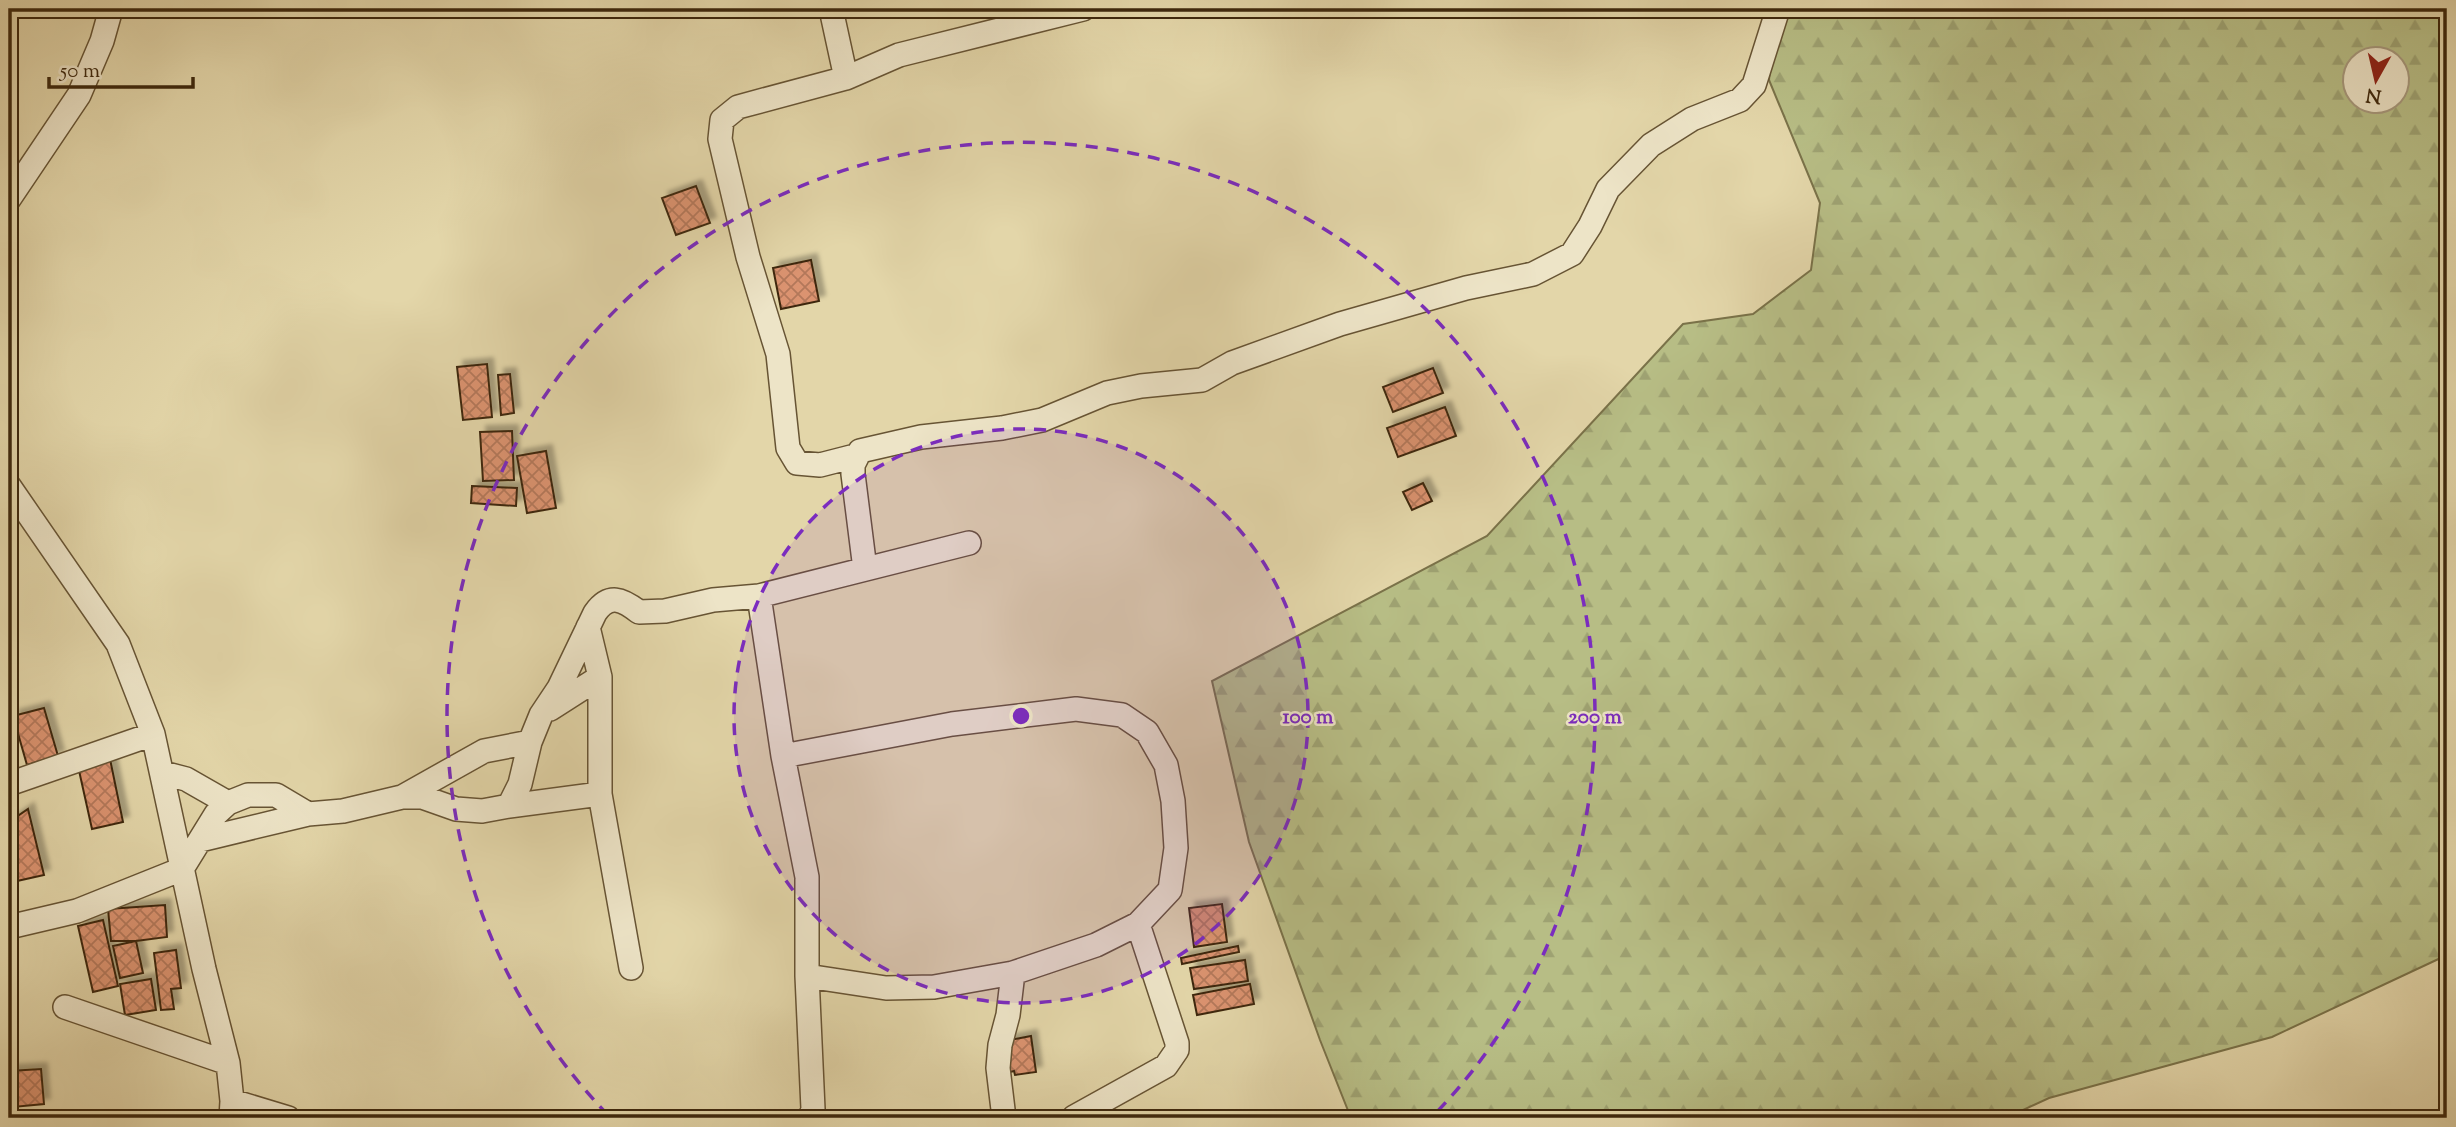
<svg xmlns="http://www.w3.org/2000/svg" width="2456" height="1127" font-family="'Sorts Mill Goudy',serif">
<style>
.forest{fill:url(#forest-firs);stroke:#7a7249;stroke-width:2;fill-rule:evenodd}
.building{fill:url(#building-cross-hatch);stroke:#3e280d;stroke-width:2;filter:url(#shadow)}
.lines{fill:none;stroke-linecap:round;stroke-linejoin:round}
.minor-casing{stroke:#675434;stroke-width:26}
.minor{stroke:#ede4c7;stroke-width:23}
.ring{fill:none;stroke:#7b2cbf;stroke-width:3.5;stroke-dasharray:12 9}
.centre{fill:#7b2cbf;stroke:#ede4c7;stroke-width:3.5}
.ring-label{font-size:21px;text-anchor:middle;font-weight:bold;fill:#7b2cbf;stroke:#ede4c7;stroke-width:5;stroke-linejoin:round;paint-order:stroke}
</style>
<defs>
<pattern id="forest-firs" width="22" height="20" patternUnits="userSpaceOnUse" patternTransform="scale(1.75)"><rect width="22" height="20" fill="#b7bd85"/><path d="M5 1l3.5 6h-7zM16 11l3.5 6h-7z" fill="#9ea272"/></pattern>
<pattern id="building-cross-hatch" width="8" height="8" patternUnits="userSpaceOnUse" patternTransform="scale(1.75)"><rect width="8" height="8" fill="#db9370"/><path d="M0 0l8 8M0 8l8-8" fill="none" stroke="#b3785a"/></pattern>
<filter id="shadow"><feDropShadow dx="6" dy="-6" stdDeviation="2" flood-color="#0004"/></filter>
</defs>
<rect width="100%" height="100%" fill="#e3d6a9"/>
<filter id="stains"><feTurbulence type="fractalNoise" baseFrequency=".00286" numOctaves="4"/><feColorMatrix values="0 0 0 0 .2 0 0 0 0 .09 0 0 0 0 .02 0 0 0 .5 -.17"/></filter>
<radialGradient id="worn" r=".72"><stop offset=".6" stop-color="#630" stop-opacity="0"/><stop offset="1" stop-color="#630" stop-opacity=".3"/></radialGradient>
<path class="forest" d="M1776 9H2447V955L2272 1037 2049 1098 2006 1118H1351L1320 1040 1249 842 1212 681 1487 536 1683 324 1753 314 1811 270 1820 203 1769 80ZM2354 60H2396V102H2354Z"/>
<path class="building" d="M696 186 710 223 676 235 662 198Z
M811 260 819 301 781 309 773 268Z
M487 364 492 417 463 420 457 367Z
M1433 368 1443 393 1393 412 1383 387Z
M510 374 514 413 501 415 498 375Z
M1445 407 1456 436 1398 457 1387 428Z
M512 431 514 480 483 481 480 432Z
M546 451 556 508 527 513 517 456Z
M1423 483 1432 501 1412 510 1403 492Z
M472 486 517 488 516 506 471 503Z
M44 708 58 756 27 765 13 716Z
M110 759 123 822 92 829 78 766Z
M28 809 44 875 17 881 9 850V822Z
M1222 904 1227 942 1194 947 1189 908Z
M165 905 167 937 136 941H111L108 909Z
M103 920 118 986 93 992 78 926Z
M136 941 143 973 120 978 113 946Z
M1238 946 1239 952 1182 964 1181 958Z
M176 950 181 988 171 989 174 1009 161 1010 154 953Z
M1245 960 1248 981 1194 989 1190 968Z
M151 979 156 1010 125 1015 120 984Z
M1250 984 1254 1004 1197 1015 1193 995Z
M1031 1036 1036 1072 1015 1075 1014 1071 1010 1072 1005 1041Z
M41 1069 44 1104 13 1107 10 1071Z"/>
<g class="lines">
<g class="minor-casing">
<path id="minor" d="M831 9 846 78
M9 199 79 95 102 41 111 9
M855 456 820 465 797 463 788 448 778 354 748 257 720 139 722 120 738 107 846 78 899 55 1083 9
M9 486 118 644 153 734 204 969 228 1063 232 1101 231 1118
M865 569 853 474V465L860 451 921 437 1002 428 1042 420 1107 393 1141 386 1202 380 1232 363 1340 324 1466 288 1533 274 1572 254 1590 226 1608 189 1651 145 1692 119 1740 100 1754 85 1778 9
M759 596 783 756 807 877V976L813 1109 810 1118
M588 627 600 677V794L631 968
M550 709 600 677
M783 756 952 724 1076 709 1122 715 1147 732 1166 765 1173 801 1176 848 1170 890 1138 924 1096 945 1013 973 934 987 886 988 807 976
M163 773 186 779 228 803
M9 784 153 734
M402 797 484 751 530 742
M509 806 600 794
M200 840 308 814
M9 927 77 911 182 869 216 814 228 803 248 795H276L308 814 343 811 402 797H422L456 809 482 811 509 806 520 784 530 742 541 715 559 688 595 613C609 593 622 599 639 612L665 611 713 600 759 596 969 543
M65 1007 228 1063
M232 1101 288 1118
M1074 1117 1166 1066 1177 1050V1043L1138 924
M1004 1118 998 1068 1000 1045 1008 1015 1013 973"/>
</g>
<use href="#minor" class="minor"/>
</g>
<circle cx="1021" cy="716" r="287" fill="#7b2cbf" fill-opacity=".12"/>
<g class="ring">
<circle cx="1021" cy="716" r="287"/>
<path d="M608 1115A574 574 0 1 1 1434 1115"/>
</g>
<circle cx="1021" cy="716" r="10" class="centre"/>
<g class="ring-label">
<text x="1308" y="723">100 m</text>
<text x="1595" y="723">200 m</text>
</g>
<rect width="2456" height="1127" fill="none" stroke="#e3d6a9" stroke-width="35"/>
<rect x="10" y="10" width="2435" height="1106" fill="none" stroke="#3e280d" stroke-width="3.5"/>
<rect x="18" y="18" width="2421" height="1092" fill="none" stroke="#3e280d" stroke-width="2"/>
<g transform="translate(2376 80) rotate(188)"><circle r="33" fill="#ede4c7" stroke="#a7997d" stroke-width="2"/>
<path d="M0-5L12 26L0 18L-12 26Z" fill="#8f2418"/>
<text y="-10" font-size="19" font-weight="bold" text-anchor="middle" fill="#3e280d">N</text>
</g>
<path d="M49 77v10h144v-10" fill="none" stroke="#3e280d" stroke-width="3.5"/>
<text x="60" y="77" font-size="21" fill="#3e280d" stroke="#ede4c7" stroke-width="5" paint-order="stroke">50 m</text>
<rect width="100%" height="100%" filter="url(#stains)"/>
<rect width="100%" height="100%" fill="url(#worn)"/>
</svg>
